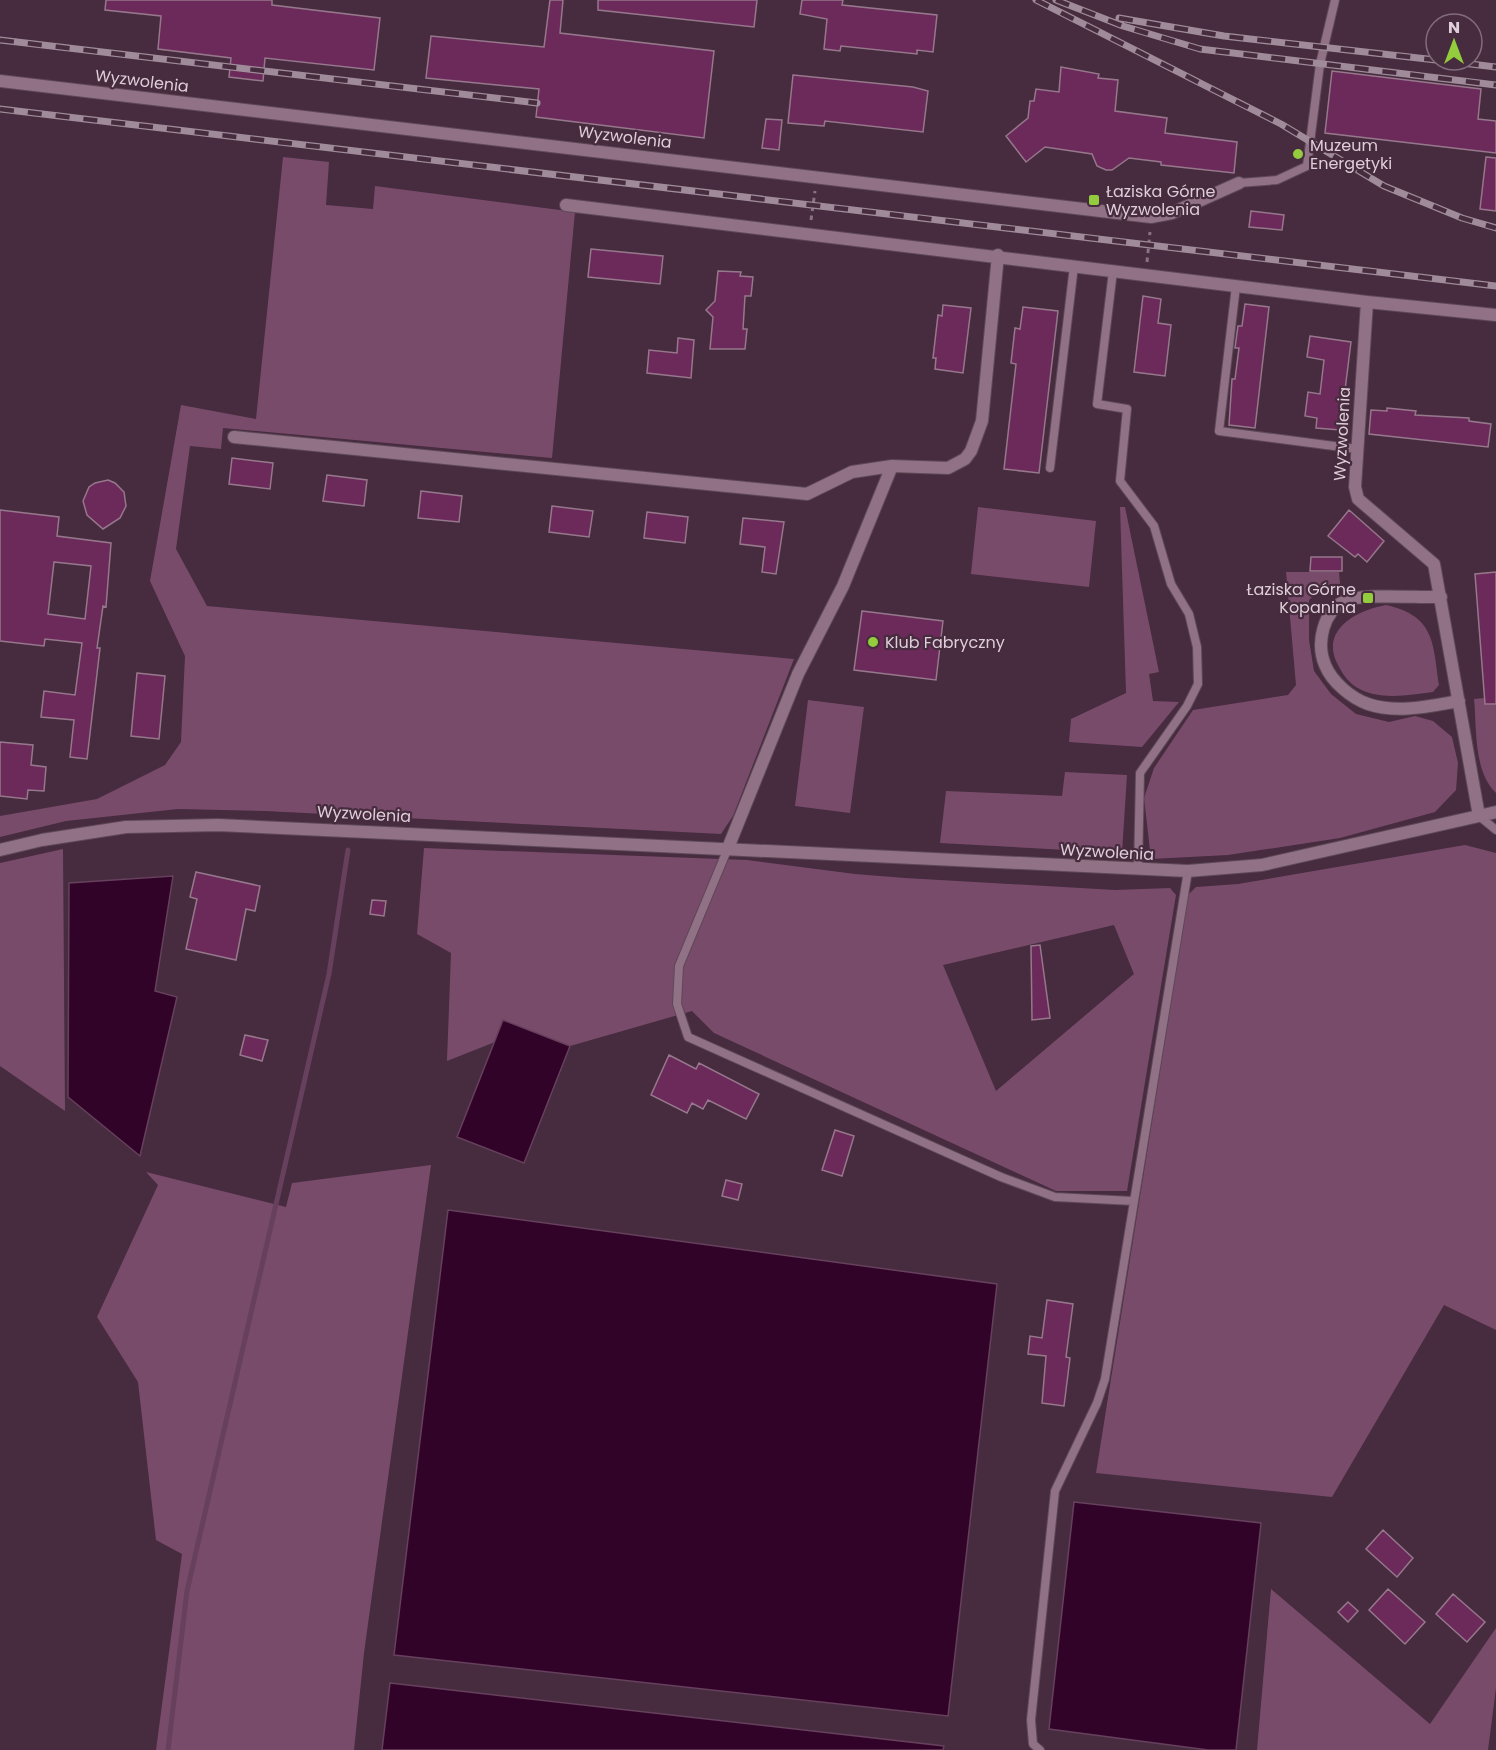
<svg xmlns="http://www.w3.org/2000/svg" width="1496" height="1750" font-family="Poppins,sans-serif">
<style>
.green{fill:#794b6b;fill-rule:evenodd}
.water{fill:#320328;stroke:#66405d;stroke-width:1.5}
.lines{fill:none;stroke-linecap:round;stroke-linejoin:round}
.stream{stroke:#66405d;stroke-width:5}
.building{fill:#6b2a5a;stroke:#96778c;stroke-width:1.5;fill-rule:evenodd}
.service-casing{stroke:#5e4857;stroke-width:10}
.minor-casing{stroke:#5e4857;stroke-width:14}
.tertiary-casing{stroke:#5e4857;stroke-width:14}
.path{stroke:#897382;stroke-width:3;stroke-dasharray:4.5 4.5;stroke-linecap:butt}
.service{stroke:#907185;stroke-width:8}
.minor{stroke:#907185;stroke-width:12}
.tertiary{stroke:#907185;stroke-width:12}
.rail-casing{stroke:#9f8b99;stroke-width:7}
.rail{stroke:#462c3e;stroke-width:4.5;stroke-dasharray:14;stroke-linecap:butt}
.poi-dot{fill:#93cc3d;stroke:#462c3e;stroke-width:2}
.labels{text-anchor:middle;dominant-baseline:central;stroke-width:4.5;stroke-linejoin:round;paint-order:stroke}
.street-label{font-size:16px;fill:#dfced9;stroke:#462c3e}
.poi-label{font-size:16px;fill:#dfced9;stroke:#462c3e;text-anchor:start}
</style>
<rect width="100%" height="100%" fill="#462c3e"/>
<path class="green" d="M283 157 329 162 326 205 373 209 375 186 575 212 552 458 223 428 221 449 190 446 176 549 207 606 794 659 733 816 721 834 265 811 178 809 66 821 0 837V816L97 799 165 765 181 742 185 656 150 581 181 405 256 419Z
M978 507 1096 521 1089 587 971 574Z
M1120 507H1125L1159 672 1149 674 1153 701 1179 702 1142 747 1069 742 1071 719 1126 693Z
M1286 572H1339L1340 584 1319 590 1309 600V640L1314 671 1331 694 1356 714 1389 722 1415 716 1433 721 1452 737 1458 763 1456 790 1435 812 1340 838 1228 855 1151 859 1144 798 1154 768 1193 710 1288 695 1296 685Z
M1386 605C1435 616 1433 643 1439 685L1433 692C1409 695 1378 701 1356 687 1348 682 1342 673 1338 665 1319 630 1357 610 1386 605Z
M1496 697V793C1473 771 1477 728 1474 699Z
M808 700 864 707 850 813 795 806Z
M1065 772 1127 775 1122 853 940 843 946 791 1062 796Z
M1465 845 1496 853V1330L1444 1305 1332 1497 1096 1473 1188 895 1196 887 1238 884Z
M424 848 747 860 855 874 905 878 1115 890 1170 888 1176 895 1127 1191H1056L714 1033 692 1011 570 1046 503 1020 495 1042 447 1061 451 953 417 934ZM1114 925 1134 974 996 1091 943 965Z
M63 849 65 1111 0 1066V863Z
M431 1165 364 1653 354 1750H156L182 1554 156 1540 138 1382 97 1317 158 1185 146 1172 286 1207 292 1183Z
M1271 1589 1430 1724 1496 1628V1688L1488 1750H1257Z"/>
<path class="water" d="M173 876 155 991 177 997 140 1156 68 1097 69 883Z
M503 1020 570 1046 524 1163 457 1137Z
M448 1210 997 1284 948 1716 394 1655Z
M1074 1502 1261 1523 1236 1750H1208L1049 1729Z
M390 1683 944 1746 943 1750H382Z"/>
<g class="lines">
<path class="stream" d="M168 1750 187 1591 329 974 348 850"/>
</g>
<path class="building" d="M106 0H272V5L380 18 374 70 265 58 263 81 229 77 231 58 158 49 161 16 105 10Z
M550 0H563L560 33 714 51 704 138 536 117 539 89 426 78 431 36 544 47Z
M598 0H757L754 27 598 10Z
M802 0H843L842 5 937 15 933 52 917 50V54L841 46 840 51 824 49 827 19 800 14Z
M1061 67 1099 74 1098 78 1118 80 1115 111 1167 118 1165 133 1237 142 1234 173 1161 165V162L1129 158 1112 170H1106L1097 166 1092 154 1045 147 1026 162 1006 136 1028 118 1030 101H1034L1036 89 1059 92Z
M1332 71 1481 89 1478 119 1496 121V153L1325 133Z
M793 75 913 87 928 91 923 132 825 121 824 126 788 123Z
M766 119 782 120 779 150 762 148Z
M1486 157 1496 158V211L1480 209Z
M1251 211 1284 215 1282 230 1249 227Z
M591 249 663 256 660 284 588 277Z
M718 271 741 272 740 276 753 277 751 296H745L743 329H747L745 349H710L713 317 706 310 715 301Z
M1143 296 1161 299 1158 323 1171 325 1165 376 1134 372Z
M1245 304 1269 307 1255 428 1229 425 1232 379H1235L1239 348H1235L1238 326H1242Z
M943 305 971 308 963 373 935 369 936 358H933L938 315 942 316Z
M1023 307 1058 311 1039 473 1004 469 1016 364 1011 363 1015 328 1020 329Z
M1310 336 1351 342 1340 430 1316 428 1317 418 1305 416 1308 392 1320 394 1324 360 1307 357Z
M678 338 694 340 691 378 647 373 649 350 677 353Z
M1387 408 1416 411 1415 415 1469 418V421L1491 424 1488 447 1369 434 1371 410 1387 411Z
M232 458 273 463 270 489 229 484Z
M327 475 367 480 364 506 323 501Z
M108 480 115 483 124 492 126 506 120 518 103 529 87 515 83 501 89 487 95 483Z
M421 491 462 496 459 522 418 518Z
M552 506 593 511 589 537 549 532Z
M0 510 59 517 57 536 111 543 106 607 103 606 97 648H100L87 759 70 757 74 720 41 717 44 691 75 695 82 643 45 639 44 646 0 641ZM54 562 91 566 85 619 48 614Z
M1349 510 1384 541 1367 562 1358 554 1355 557 1328 536Z
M647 512 688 517 685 543 644 538Z
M743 518 784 522 776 574 762 572 765 547 740 544Z
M1311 557H1342V571H1310Z
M1496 572V704H1485L1475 574Z
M862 611 943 621 936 680 854 670Z
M137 673 165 676 159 739 131 736Z
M0 742 33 745 31 765 46 767 44 791 28 790 27 799 0 796Z
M196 872 260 886 255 911 246 909 236 960 186 949 197 899 190 897Z
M372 900 386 901 384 916 370 914Z
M1040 945 1050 1018 1032 1020 1031 946Z
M245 1035 268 1040 262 1061 240 1055Z
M669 1055 696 1069 699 1063 759 1094 746 1119 708 1100 703 1109 692 1103 687 1113 651 1095Z
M835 1130 854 1136 842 1176 822 1170Z
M726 1180 742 1184 738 1200 722 1196Z
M1047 1300 1073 1304 1066 1357 1070 1358 1064 1406 1042 1403 1046 1356 1028 1354 1030 1336 1042 1338Z
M1383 1530 1413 1558 1397 1577 1366 1549Z
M1388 1589 1425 1622 1405 1644 1369 1610Z
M1453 1594 1485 1622 1467 1642 1436 1614Z
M1348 1602 1358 1611 1348 1622 1338 1612Z"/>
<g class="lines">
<g class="service-casing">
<path id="service" d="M1239 183 1277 180 1307 166 1320 64 1335 0
M1113 271 1097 404 1127 409 1120 481 1154 526 1171 584 1189 614 1197 647 1198 684 1187 706 1140 773 1138 870
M1236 286 1219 431 1357 449
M1050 468 1074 266
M1479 816 1496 830
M728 848 679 966 677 1004 688 1037 1001 1177 1055 1197 1133 1201
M1040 1750 1033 1744 1031 1720 1055 1491 1097 1403 1105 1379 1188 871"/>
</g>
<g class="minor-casing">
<path id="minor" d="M0 81 1151 217 1172 213 1239 183
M566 205 1367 302 1496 315
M1367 302 1355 487 1358 499 1434 564 1479 816
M234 437 807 494 852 472 892 466 843 586 798 674 728 848
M892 466 948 468 965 459 971 451 982 421 998 255
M1441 597C1419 598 1363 593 1345 601 1323 611 1316 643 1325 665 1332 682 1351 698 1368 704 1397 714 1430 706 1459 701"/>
</g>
<g class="tertiary-casing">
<path id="tertiary" d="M0 850 42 840 126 827 218 825 1188 871 1262 865 1496 812"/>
</g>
<path class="path" d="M811 220 815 191
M1147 262 1150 232"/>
<use href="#service" class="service"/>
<use href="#minor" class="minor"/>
<use href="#tertiary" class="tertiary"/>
<g class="rail-casing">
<path id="rail" d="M1036 0 1281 124 1384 186 1462 218 1496 228
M1056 0 1123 26 1200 49 1496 85
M1119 18 1224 36 1436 60
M0 40 537 103
M1437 60 1496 67
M0 109 1496 286"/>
</g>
<use href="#rail" class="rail"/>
</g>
<g class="poi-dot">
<circle cx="1298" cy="154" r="6"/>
<rect x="1088" y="194" width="12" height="12" rx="3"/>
<rect x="1362" y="592" width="12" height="12" rx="3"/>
<circle cx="873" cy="642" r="6"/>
</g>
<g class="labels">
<g class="street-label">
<text transform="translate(142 81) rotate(7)">Wyzwolenia</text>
<text transform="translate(625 137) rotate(7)">Wyzwolenia</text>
<text transform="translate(1342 434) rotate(-87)">Wyzwolenia</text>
<text transform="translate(364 814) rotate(3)">Wyzwolenia</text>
<text transform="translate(1107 852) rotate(3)">Wyzwolenia</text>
</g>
<g class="poi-label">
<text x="1310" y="145">Muzeum<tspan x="1310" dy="18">Energetyki</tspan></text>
<text x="1106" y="191">Łaziska Górne<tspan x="1106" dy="18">Wyzwolenia</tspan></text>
<text x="1356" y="589" text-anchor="end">Łaziska Górne<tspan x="1356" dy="18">Kopanina</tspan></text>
<text x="885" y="642">Klub Fabryczny</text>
</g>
</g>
<g transform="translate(1454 42)"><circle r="28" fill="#462c3e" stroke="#836d7c" stroke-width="1.5"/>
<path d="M0-4.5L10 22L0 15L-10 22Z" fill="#93cc3d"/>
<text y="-9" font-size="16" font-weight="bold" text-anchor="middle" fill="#dfced9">N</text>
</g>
</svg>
